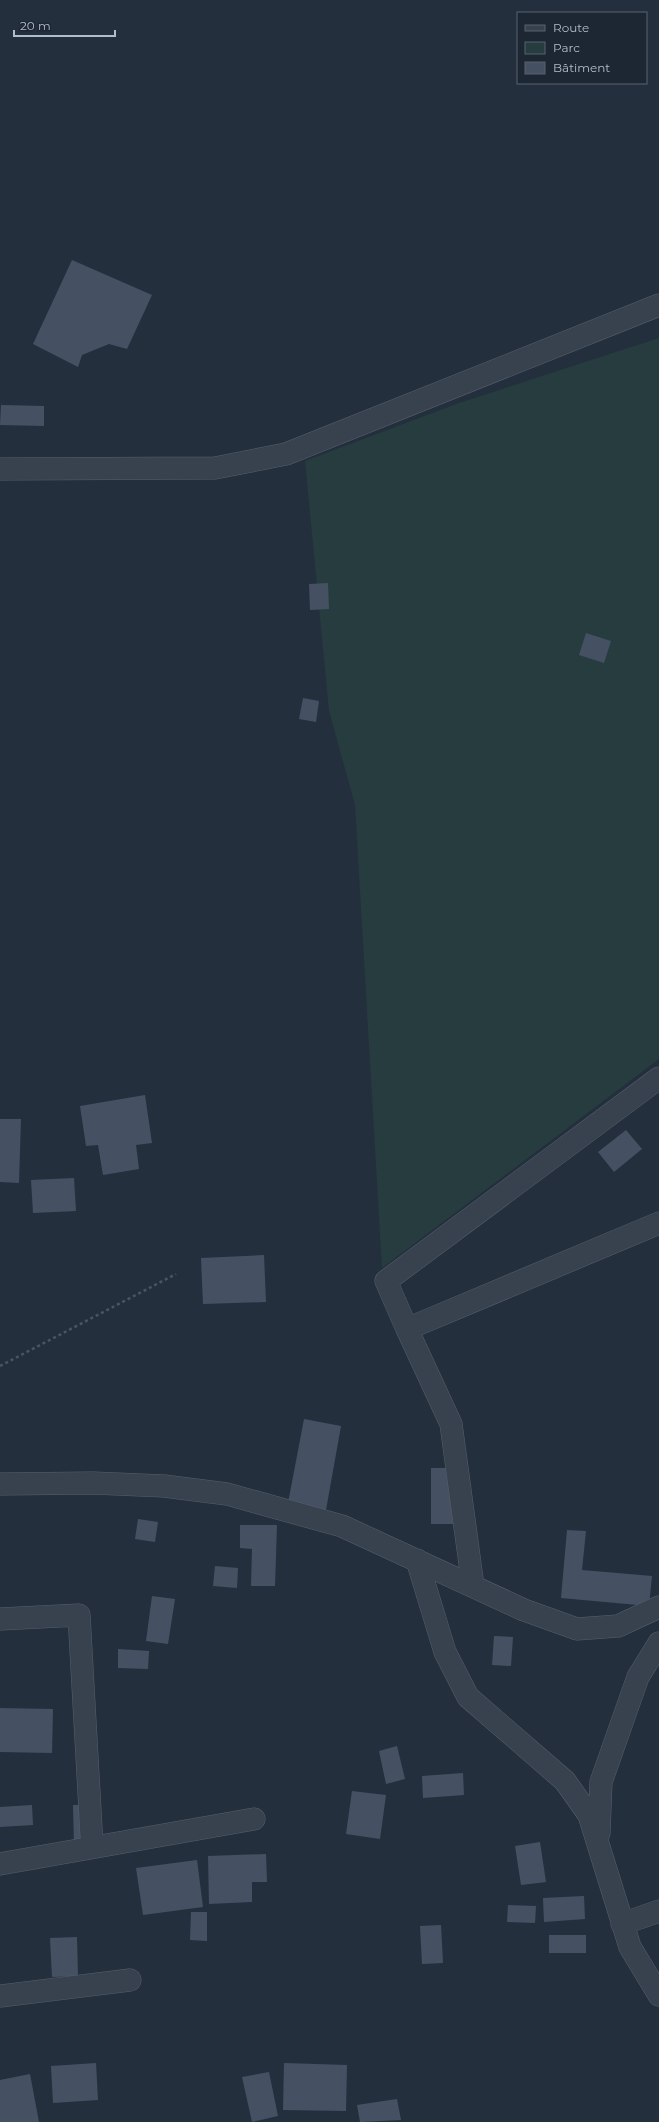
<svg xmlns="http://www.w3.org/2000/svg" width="659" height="2122" font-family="Montserrat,sans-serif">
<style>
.green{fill:#263c3f}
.building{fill:#455162}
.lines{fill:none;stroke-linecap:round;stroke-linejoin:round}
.minor-casing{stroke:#565f6c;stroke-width:23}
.path{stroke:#44595c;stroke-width:2.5;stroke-dasharray:3 3;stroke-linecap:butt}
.minor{stroke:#38414e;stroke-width:22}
</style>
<rect width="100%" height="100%" fill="#242f3e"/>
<path class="green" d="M659 338V1059L382 1268 355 805 329 711 305 461 459 403Z"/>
<path class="building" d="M72 260 152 295 127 349 109 344 82 355 78 367 33 344Z
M1 405 44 406V426L0 425Z
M328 583 329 609 310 610 309 584Z
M586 633 611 641 604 663 579 655Z
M303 698 319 701 316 722 299 719Z
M145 1095 152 1143 136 1145 139 1169 103 1175 98 1145 86 1146 80 1106Z
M0 1119H21L19 1183 0 1182Z
M626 1130 642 1149 614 1172 598 1152Z
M74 1178 76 1211 33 1213 31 1180Z
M264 1255 266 1302 203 1304 201 1258Z
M304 1419 341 1426 326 1510 288 1503Z
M431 1468H458V1524H431Z
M138 1519 158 1522 155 1542 135 1539Z
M240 1525H277L275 1586H251L252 1549 240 1548Z
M567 1530 586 1531 582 1570 652 1576 649 1606 561 1598Z
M215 1566 238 1568 237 1588 213 1586Z
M152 1596 175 1599 168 1644 146 1641Z
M494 1636 513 1637 511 1666 492 1665Z
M118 1649 149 1651 148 1669 118 1668Z
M0 1708 53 1709 52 1753 0 1752Z
M397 1746 405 1779 386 1784 379 1751Z
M463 1773 464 1795 423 1798 422 1776Z
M352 1791 386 1795 380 1839 346 1834Z
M32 1805 33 1825 0 1827V1807Z
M73 1805H96L97 1846 74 1847Z
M540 1842 546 1882 521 1885 515 1846Z
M266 1854 267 1882H252V1902L209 1904 208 1856Z
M197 1860 203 1907 143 1915 136 1868Z
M584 1896 585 1919 544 1922 543 1898Z
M508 1905 536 1906 535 1923 507 1922Z
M191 1912H207V1941L190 1940Z
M441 1925 443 1963 422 1964 420 1926Z
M549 1935H586V1953H549Z
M77 1937 78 1976 52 1977 50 1938Z
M96 2063 98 2100 53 2103 51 2066Z
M284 2063 347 2065 346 2111 283 2110Z
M269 2072 278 2116 252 2122 242 2077Z
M30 2074 39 2122H0V2080Z
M397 2099 401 2120 360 2122 357 2105Z"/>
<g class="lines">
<g class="minor-casing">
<path id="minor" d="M0 469 215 468 286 454 659 305
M659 1078 386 1281 407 1329 659 1223
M407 1329 451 1424 473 1586
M0 1484 93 1483 164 1486 227 1494 342 1526 524 1610 577 1629 618 1626 659 1607
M417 1560 445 1652 468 1697 565 1781 589 1815 630 1947 659 1995
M0 1619 79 1615 92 1846
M599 1833 601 1782 638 1677 659 1643
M0 1864 254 1819
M622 1924 659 1911
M0 1996 130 1980"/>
</g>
<path class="path" d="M0 1366 176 1274"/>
<use href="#minor" class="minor"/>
</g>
<rect x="517" y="12" width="130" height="72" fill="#1d2633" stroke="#59626f"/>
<rect x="525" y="25" width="20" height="6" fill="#38414e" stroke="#59626f"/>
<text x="553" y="32" font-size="12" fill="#b4bcc9">Route</text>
<rect x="525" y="42" width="20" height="12" fill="#263c3f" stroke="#59626f"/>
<text x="553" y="52" font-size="12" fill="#b4bcc9">Parc</text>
<rect x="525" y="62" width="20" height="12" fill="#455162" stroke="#59626f"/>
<text x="553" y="72" font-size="12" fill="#b4bcc9">Bâtiment</text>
<path d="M14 30v6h101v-6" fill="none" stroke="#b4bcc9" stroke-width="2"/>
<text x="20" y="30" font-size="12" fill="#b4bcc9" stroke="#1d2633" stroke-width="3" paint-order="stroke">20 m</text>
</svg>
